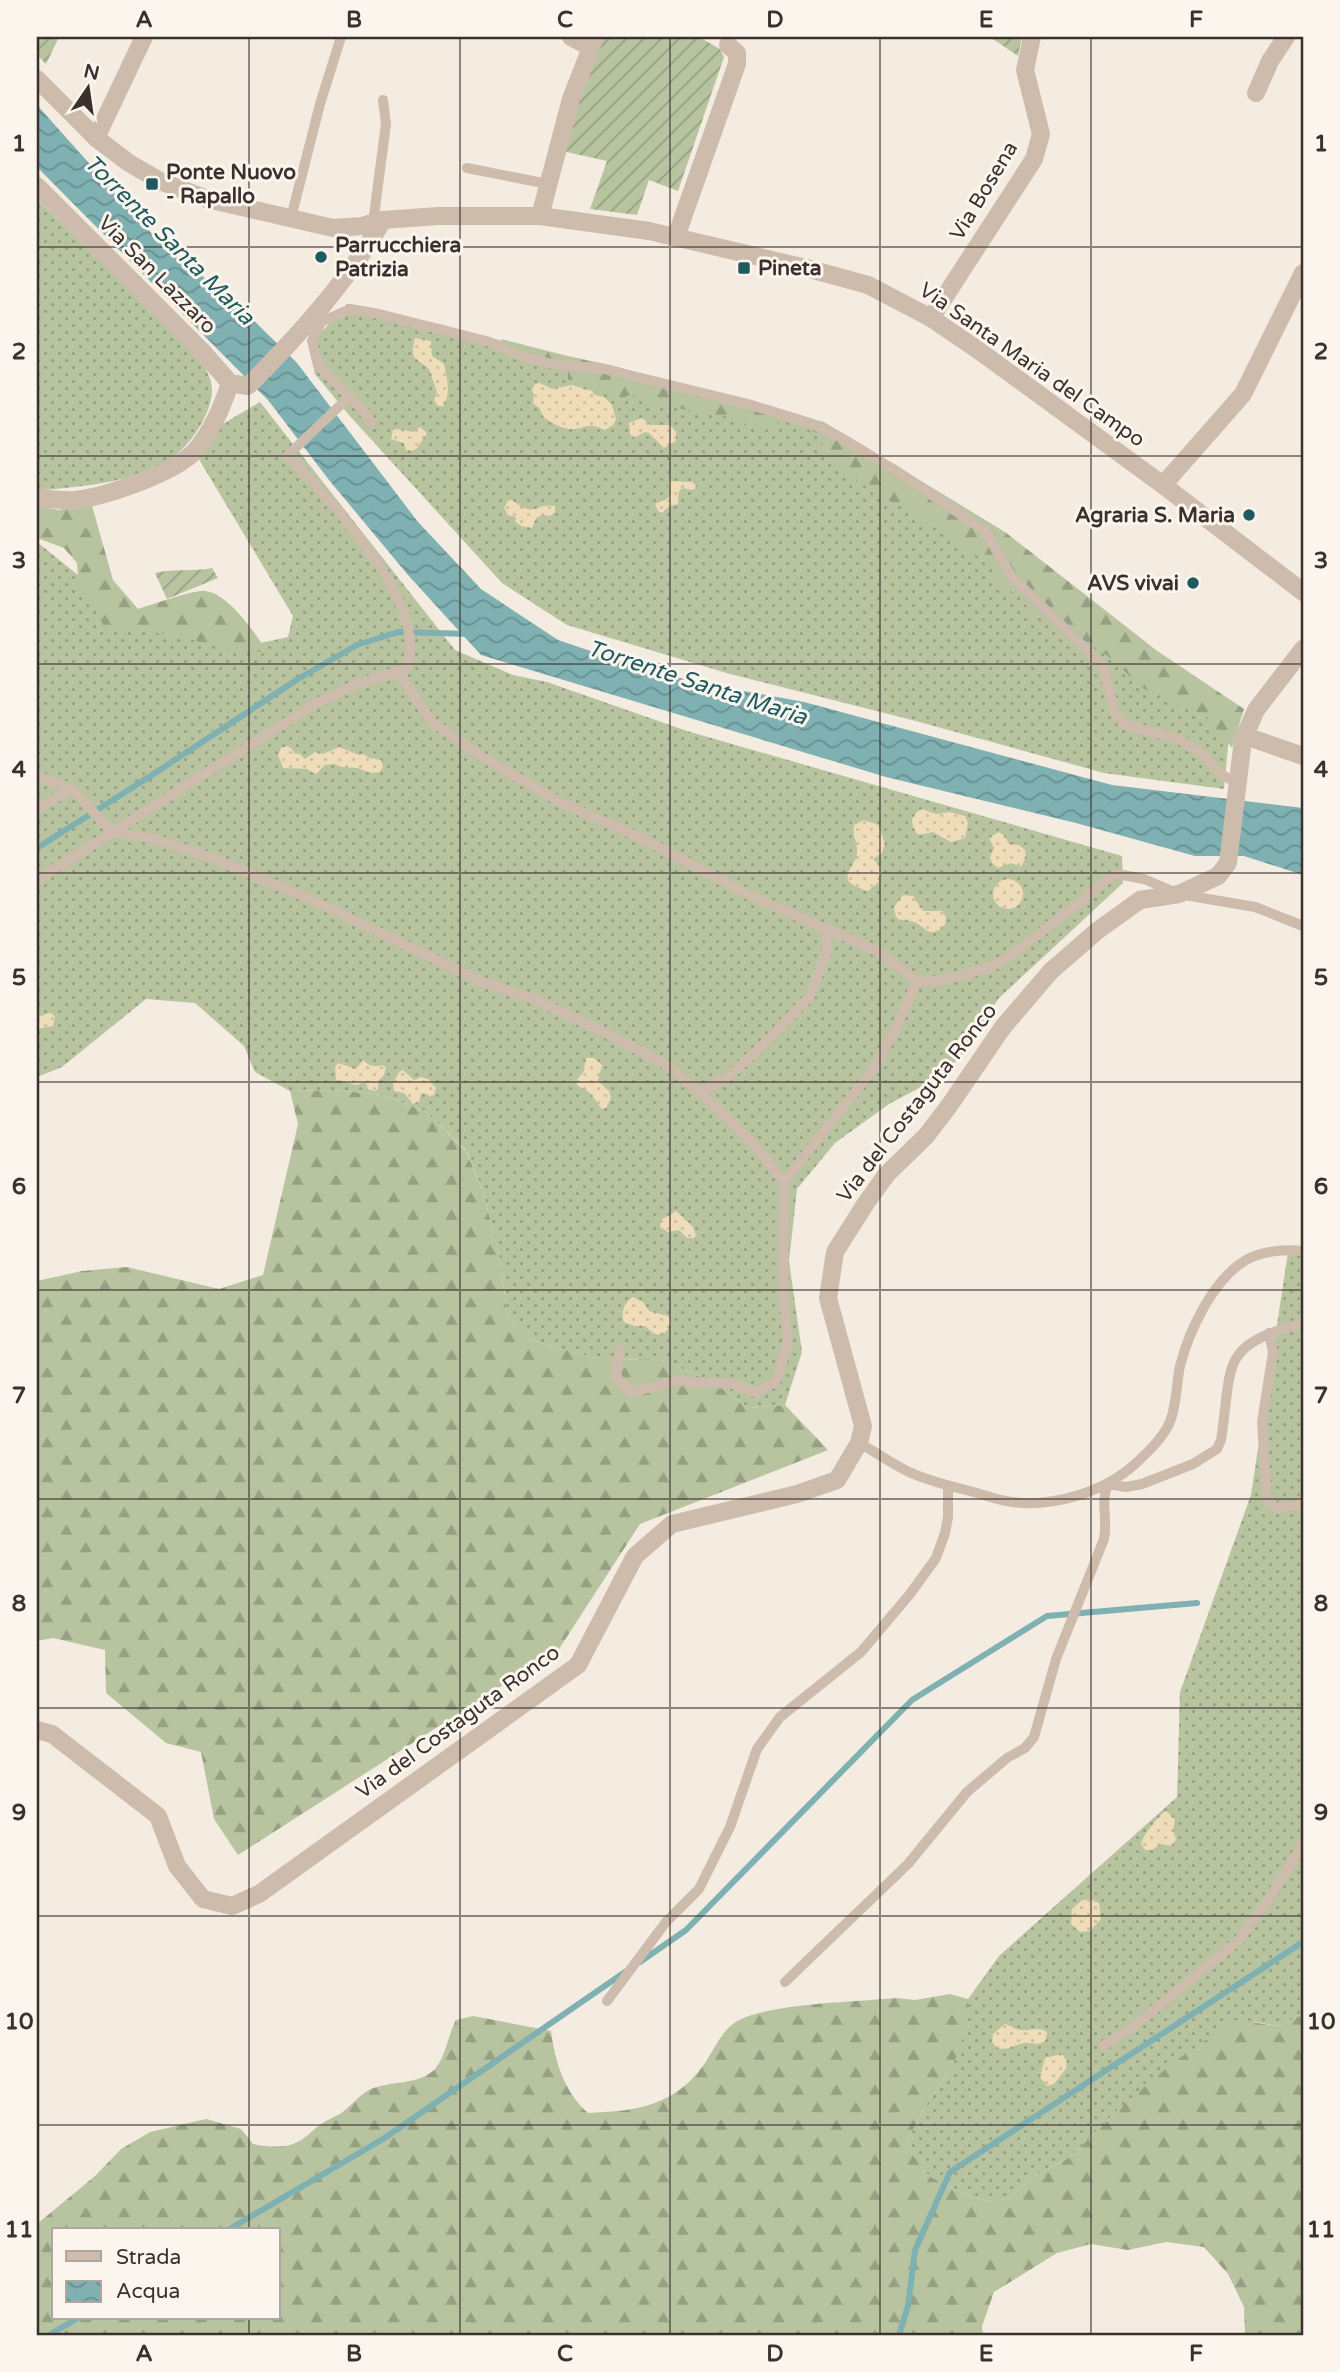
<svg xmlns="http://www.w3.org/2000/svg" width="1340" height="2372" font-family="'Varela Round',sans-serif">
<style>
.grass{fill:url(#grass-dots)}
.forest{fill:url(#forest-firs);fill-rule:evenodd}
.sand{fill:url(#sand-dots)}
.garden{fill:url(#garden-furrows)}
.water{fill:url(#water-waves)}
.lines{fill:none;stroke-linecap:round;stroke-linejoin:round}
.stream{stroke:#7fb0b2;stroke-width:6}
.service{stroke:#cdbbac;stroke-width:10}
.minor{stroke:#cdbbac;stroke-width:18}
.tertiary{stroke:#cdbbac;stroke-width:18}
.grid{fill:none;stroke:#3b302b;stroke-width:2;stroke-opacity:0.55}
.poi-dot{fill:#1f5a5e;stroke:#fbf5ee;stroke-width:2.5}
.labels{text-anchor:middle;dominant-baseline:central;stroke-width:6;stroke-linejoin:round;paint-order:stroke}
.poi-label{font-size:21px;font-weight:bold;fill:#3b302b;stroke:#fbf5ee;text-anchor:start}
.street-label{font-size:21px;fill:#3b302b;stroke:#fbf5ee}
.water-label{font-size:23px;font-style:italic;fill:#1f5a5e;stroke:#fbf5ee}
.neatline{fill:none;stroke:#3b302b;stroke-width:2.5}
.grid-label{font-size:23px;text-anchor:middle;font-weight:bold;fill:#3b302b}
</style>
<defs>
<pattern id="grass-dots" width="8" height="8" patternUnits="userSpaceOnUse" patternTransform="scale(1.75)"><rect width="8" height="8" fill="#b8c4a0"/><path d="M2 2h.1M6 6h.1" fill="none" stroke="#97a083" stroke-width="1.8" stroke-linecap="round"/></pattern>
<pattern id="forest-firs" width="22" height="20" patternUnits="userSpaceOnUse" patternTransform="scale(1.75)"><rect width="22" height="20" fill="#b8c4a0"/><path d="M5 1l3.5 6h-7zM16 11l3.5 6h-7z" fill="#97a083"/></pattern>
<pattern id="sand-dots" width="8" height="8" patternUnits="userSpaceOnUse" patternTransform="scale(1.75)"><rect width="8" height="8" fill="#efdcb8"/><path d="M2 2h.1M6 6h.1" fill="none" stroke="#cebd9e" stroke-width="1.8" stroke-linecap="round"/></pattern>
<pattern id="garden-furrows" width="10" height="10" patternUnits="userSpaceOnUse" patternTransform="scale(1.75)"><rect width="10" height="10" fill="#b8c4a0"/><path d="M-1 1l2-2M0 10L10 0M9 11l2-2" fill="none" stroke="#97a083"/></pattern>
<pattern id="water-waves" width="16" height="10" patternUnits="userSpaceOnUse" patternTransform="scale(1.75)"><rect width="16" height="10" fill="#7fb0b2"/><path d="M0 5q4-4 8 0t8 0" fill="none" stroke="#699091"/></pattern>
</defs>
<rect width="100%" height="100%" fill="#f4ebe1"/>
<path class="grass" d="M37 199 200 360C206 370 212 378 212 390 212 412 193 441 176 455 151 475 106 484 74 487 62 488 49 491 37 489Z
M347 304 443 325 516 345 610 365 806 419 1199 699 1229 736 1224 789 1104 773 912 720 730 674 567 625 502 583 348 414 315 374 311 355 316 338Z
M260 402 455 650 513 675 547 682 687 731 1122 856 1123 883 999 998 959 1058 938 1078 889 1104 835 1143 797 1189 789 1261 802 1352 785 1405 748 1408 714 1383 660 1359 602 1360 528 1339 508 1317 499 1255 483 1191 466 1150 425 1111 382 1095 334 1090 290 1091 255 1072 244 1046 195 1003 146 999 62 1067 37 1077V542L134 620 256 644 288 637 293 616 197 456 216 428Z
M1289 1246 1303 1247V2014L1279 2026 1255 2022 1135 2097 1120 2108 1069 2158 1038 2174 1009 2198 993 2202 976 2198 943 2184 928 2175 905 2145 927 2103 948 2073 968 2017V1999L999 1956 1177 1797 1180 1692 1251 1495Z"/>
<path class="forest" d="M501 339 824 422 1005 532 1156 650 1244 709 1232 748 1206 716 1140 687 1115 661 1076 635 1058 618 1032 615 1020 595 994 585 995 565 966 550 955 538 928 524 912 508 883 499 823 455 821 434 784 421 760 433 736 418 658 405 630 395 616 400 597 389 568 380V369L502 350Z
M91 502 113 580 138 609C152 605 195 589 206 591 228 594 256 633 266 651L247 653 167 634 103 628 99 609 79 587 77 563 64 548 37 538V506L59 510Z
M334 1090 382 1095 425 1111 466 1151 483 1191 499 1255 508 1317 528 1339 602 1360 660 1359 714 1383 748 1408 785 1405 828 1450 640 1524 559 1649 238 1855 214 1819 201 1752 166 1743 106 1693 105 1650 53 1638 37 1641V1281L82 1271 127 1267 219 1289 263 1275 298 1124 290 1091Z
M950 1994 968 1999V2017L958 2054 948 2073 927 2103 905 2145 928 2175 943 2184 976 2198 993 2202 1009 2198 1038 2174 1069 2158 1120 2108 1174 2062 1235 2020 1279 2026 1303 2014V2335H1245L1244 2307 1228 2274 1204 2247 1166 2242 1128 2250 1091 2244 1057 2253 994 2292 982 2326 983 2335H37V2224L95 2176 121 2149 150 2132 206 2119 241 2129 253 2144C265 2146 278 2148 290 2145 304 2141 310 2132 321 2124 327 2120 334 2117 340 2114 350 2107 358 2096 369 2090 390 2080 418 2086 435 2069 446 2056 448 2035 456 2020L473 2016 551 2031C555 2061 564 2092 588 2113 637 2111 675 2106 705 2063 713 2051 721 2033 733 2024 761 2003 858 2002 896 1998L915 2000ZM54 2230H278V2318H54Z"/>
<path class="sand" d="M415 338 431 341 432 356 444 364C447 379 452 395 442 407L437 405 434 400 437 392 429 369C415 356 409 362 415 338Z
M540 383 552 389 572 385 592 391 595 395 604 397 612 405 616 419 613 425 605 430C585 421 588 429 571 429 561 429 551 422 543 417L540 409 533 403 534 395 532 390 535 384Z
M642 418 650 425H670L676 432V441L664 448 649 433 645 432 634 438 630 434 629 423Z
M420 427 427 433 417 448 412 451 406 450 404 443 391 439 393 430 397 429 413 432Z
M670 481 692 482 698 487 692 490 683 488 679 491 678 504 669 506 662 513 658 511 655 504C662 500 669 501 671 492L668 487Z
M512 500C536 519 533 503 555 506V512L550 516 544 515 537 517 532 528 521 526 515 521 516 517 508 515 504 508 508 501Z
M288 746 293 750 294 753 300 754 305 759 315 752 323 754 339 747 359 755 363 754 369 758 381 760 383 767 380 772C367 774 368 771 357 768 348 767 343 769 335 764L325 765 316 774 307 769 283 768 278 755 281 748Z
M922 809 936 814 950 812 965 816 968 823 965 838 951 842 933 832 919 835C909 827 910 814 922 809Z
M864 820 878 825 885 843 882 853 873 859 881 867 879 882 868 891C830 880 856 869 857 853 858 843 852 837 854 825Z
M998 832 1004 835 1009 844 1019 845 1025 850 1026 857 1021 867 1011 863 998 868 992 863 990 857 994 848 989 838Z
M993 894a15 15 0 1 1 30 0a15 15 0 1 1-30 0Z
M903 895 913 896 923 911H942L946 917 945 925C929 940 928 928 914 922 903 917 896 926 894 907Z
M49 1013 53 1014 55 1017 53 1026 37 1029V1014L41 1016Z
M586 1058H594L602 1065 598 1081 609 1091 611 1098 606 1108 602 1109 589 1092 577 1085 576 1081 584 1071Z
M363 1060C371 1067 373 1067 383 1065L386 1068 384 1075 378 1081V1089L375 1091 368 1089 366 1082 356 1085 336 1080 335 1067 338 1063 356 1069Z
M403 1070 414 1080 421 1077 428 1079 436 1088 434 1095 430 1096 424 1093 421 1094 419 1102 413 1104 404 1093 394 1091 393 1084 399 1072Z
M676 1211 693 1227 696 1235 694 1238H687L679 1230 668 1232 660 1227 661 1220Z
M633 1297 643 1302 649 1311 668 1316 671 1323 666 1332C656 1338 652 1332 645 1326H634L624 1322C620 1313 625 1302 633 1297Z
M1166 1811 1175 1819 1173 1831 1176 1839 1172 1846 1161 1844 1152 1850H1145L1141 1844C1143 1835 1159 1815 1166 1811Z
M1089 1899 1099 1903 1101 1919 1090 1931 1080 1932 1071 1924 1072 1909 1081 1901Z
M1005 2024C1009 2025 1012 2027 1016 2029 1028 2033 1037 2025 1047 2032L1046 2040C1038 2047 1034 2042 1024 2043 1012 2045 1011 2051 997 2048L992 2042 993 2034Z
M1062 2054 1067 2061 1066 2069 1054 2084 1047 2086 1040 2077 1045 2058Z"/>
<path class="garden" d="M37 37H59L46 64 37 55Z
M604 37H699L720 49 724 57 678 191 649 180 637 215 590 209 607 161 562 151 589 65Z
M990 37H1022L1018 56Z
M212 568 218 578 167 599 155 573C175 568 193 572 212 568Z"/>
<path class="water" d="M37 105 155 237 241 308 297 363 418 522 481 589 558 640 641 668 700 683 804 702 1112 785 1303 808V875L1244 856H1195L1076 823 886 777 481 655 408 575 329 480 268 400 37 167Z"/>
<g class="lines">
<path class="stream" d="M37 848 149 777 298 679 357 645 398 632 470 634
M640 1962 686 1930 912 1700 1047 1616 1197 1603
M228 2230 383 2139 625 1972
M49 2335 78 2318
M899 2335 908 2306 915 2250 950 2172 1303 1942"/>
<path class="service" d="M467 168 548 184
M291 218 320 104 341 37
M373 223 386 124 383 100
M371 422 361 408 318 365 312 341 321 322 350 309 379 314 490 342 523 357 553 364 604 369 748 404 810 423 840 437 898 472 985 531 1012 577 1103 666 1115 713 1125 725 1179 739 1202 754 1221 774 1238 784
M398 672 432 722 484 758 562 803 639 837 751 896 873 949 911 976 925 982 942 980 986 969 1006 959 1083 900 1107 879 1117 874 1144 879 1179 894 1255 907 1303 926
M37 776 71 788 111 831 155 839 215 859 310 899 482 982 531 998 596 1028 665 1064 700 1092 752 1142 784 1182 783 1286 788 1344 776 1381 757 1393 733 1384 677 1381 632 1392C611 1379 616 1372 620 1350
M37 810 71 788
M37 880 315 704 357 684 406 669C432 604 328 500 288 455L350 396
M700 1092 729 1076 763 1045 810 996 827 951 826 928
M784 1182 874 1068 894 1032 918 979
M1269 1333 1273 1352 1262 1422 1267 1500 1276 1508 1303 1504
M859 1443C876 1452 892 1464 909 1472 929 1481 949 1486 970 1491 982 1494 994 1499 1006 1501 1049 1509 1103 1493 1135 1464 1148 1452 1161 1440 1169 1424 1177 1407 1176 1384 1180 1366 1189 1331 1213 1279 1246 1260 1262 1251 1285 1249 1303 1251
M1108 1484 1126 1487 1142 1484 1193 1464 1217 1449 1221 1440C1233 1363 1218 1346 1303 1323
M785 1982 908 1864 967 1792 1007 1758 1025 1748 1034 1737 1056 1659 1104 1539C1108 1519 1100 1502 1108 1484
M607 2001 666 1922 699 1889 730 1827 757 1749 780 1717 861 1652 910 1594 936 1558 945 1533 948 1517V1486
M1103 2046 1133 2027 1239 1940 1270 1897 1303 1844"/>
<path class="minor" d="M571 37 590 47
M1256 93 1270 61 1286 37
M96 138 144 37
M37 186 202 351 230 383 248 386C299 335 347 282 383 220
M540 216 571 99 595 37
M676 237 737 64V53L728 45
M931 318 1034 159 1041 134 1025 70 1032 37
M1163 485 1243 394 1303 273
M37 498C49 499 63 501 75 500 104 497 175 473 195 451 212 431 222 408 230 383
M1245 736 1303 756
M37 1730 52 1734 158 1816 177 1866 203 1899 232 1906 259 1894 578 1665 635 1556 672 1524 797 1494 837 1480 859 1443 863 1426 828 1298 835 1252 866 1203 887 1174 926 1136 949 1106 1003 1027 1051 971 1097 931 1140 900 1179 894 1218 876 1228 863 1243 740 1256 710 1303 649"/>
<path class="tertiary" d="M37 79 96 138 129 163 160 181 207 199 333 228 362 226 383 220 438 216H540L649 231 806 268 868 285 931 318 978 350 1163 485 1303 592"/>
</g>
<path class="grid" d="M249 37V2230M460 37V2335M670 37V2335M880 37V2335M1091 37V2335M37 247H1303M37 456H1303M37 664H1303M37 873H1303M37 1082H1303M37 1290H1303M37 1499H1303M37 1708H1303M37 1916H1303M37 2125H1303M249 2318V2335"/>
<g class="poi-dot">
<rect x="145" y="177" width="14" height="14" rx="3.5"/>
<circle cx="321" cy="257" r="7"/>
<rect x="737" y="261" width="14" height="14" rx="3.5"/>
<circle cx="1249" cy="515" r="7"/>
<circle cx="1193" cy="583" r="7"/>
</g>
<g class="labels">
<g class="poi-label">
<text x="166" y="172">Ponte Nuovo<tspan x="166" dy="24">- Rapallo</tspan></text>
<text x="335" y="245">Parrucchiera<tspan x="335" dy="24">Patrizia</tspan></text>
<text x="758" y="268">Pineta</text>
<text x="1235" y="515" text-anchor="end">Agraria S. Maria</text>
<text x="1179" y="583" text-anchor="end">AVS vivai</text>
</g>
<g class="street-label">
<text transform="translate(984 191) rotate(-59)">Via Bosena</text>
<text transform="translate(157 275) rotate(45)">Via San Lazzaro</text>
<text transform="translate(1032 365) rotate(35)">Via Santa Maria del Campo</text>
<text transform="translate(917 1103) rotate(-52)">Via del Costaguta Ronco</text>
<text transform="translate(458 1722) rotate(-36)">Via del Costaguta Ronco</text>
</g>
<g class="water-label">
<text transform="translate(169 240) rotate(45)">Torrente Santa Maria</text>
<text transform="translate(697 683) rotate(18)">Torrente Santa Maria</text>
</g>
</g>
<rect width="1340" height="2372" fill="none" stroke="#fbf5ee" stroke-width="77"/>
<rect x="52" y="2228" width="228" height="91" fill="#fbf5ee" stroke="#aea6a0" stroke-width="2"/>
<rect x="66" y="2251" width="35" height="10" fill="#cdbbac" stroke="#aea6a0" stroke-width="2"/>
<text x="116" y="2264" font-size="21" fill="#3b302b">Strada</text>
<rect x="66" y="2281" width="35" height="21" fill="url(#water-waves)" stroke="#aea6a0" stroke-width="2"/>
<text x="116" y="2298" font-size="21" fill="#3b302b">Acqua</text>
<g transform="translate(88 88) rotate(13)" stroke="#fbf5ee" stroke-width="5" paint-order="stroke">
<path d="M0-5L12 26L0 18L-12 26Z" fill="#3b302b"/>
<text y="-10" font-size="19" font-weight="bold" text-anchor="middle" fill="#3b302b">N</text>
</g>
<rect x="38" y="38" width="1264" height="2296" class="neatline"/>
<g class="grid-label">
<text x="144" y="27">A</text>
<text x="354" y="27">B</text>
<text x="565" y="27">C</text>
<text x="775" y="27">D</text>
<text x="986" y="27">E</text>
<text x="1196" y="27">F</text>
<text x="19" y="151">1</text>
<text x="1321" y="151">1</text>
<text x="19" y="359">2</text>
<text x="1321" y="359">2</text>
<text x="19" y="568">3</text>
<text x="1321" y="568">3</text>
<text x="19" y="777">4</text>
<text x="1321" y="777">4</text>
<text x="19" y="985">5</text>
<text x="1321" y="985">5</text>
<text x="19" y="1194">6</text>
<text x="1321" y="1194">6</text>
<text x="19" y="1403">7</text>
<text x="1321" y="1403">7</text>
<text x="19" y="1611">8</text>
<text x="1321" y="1611">8</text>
<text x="19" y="1820">9</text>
<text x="1321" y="1820">9</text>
<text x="19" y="2029">10</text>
<text x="1321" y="2029">10</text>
<text x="19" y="2237">11</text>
<text x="1321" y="2237">11</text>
<text x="144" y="2361">A</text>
<text x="354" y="2361">B</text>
<text x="565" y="2361">C</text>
<text x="775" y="2361">D</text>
<text x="986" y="2361">E</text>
<text x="1196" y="2361">F</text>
</g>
</svg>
